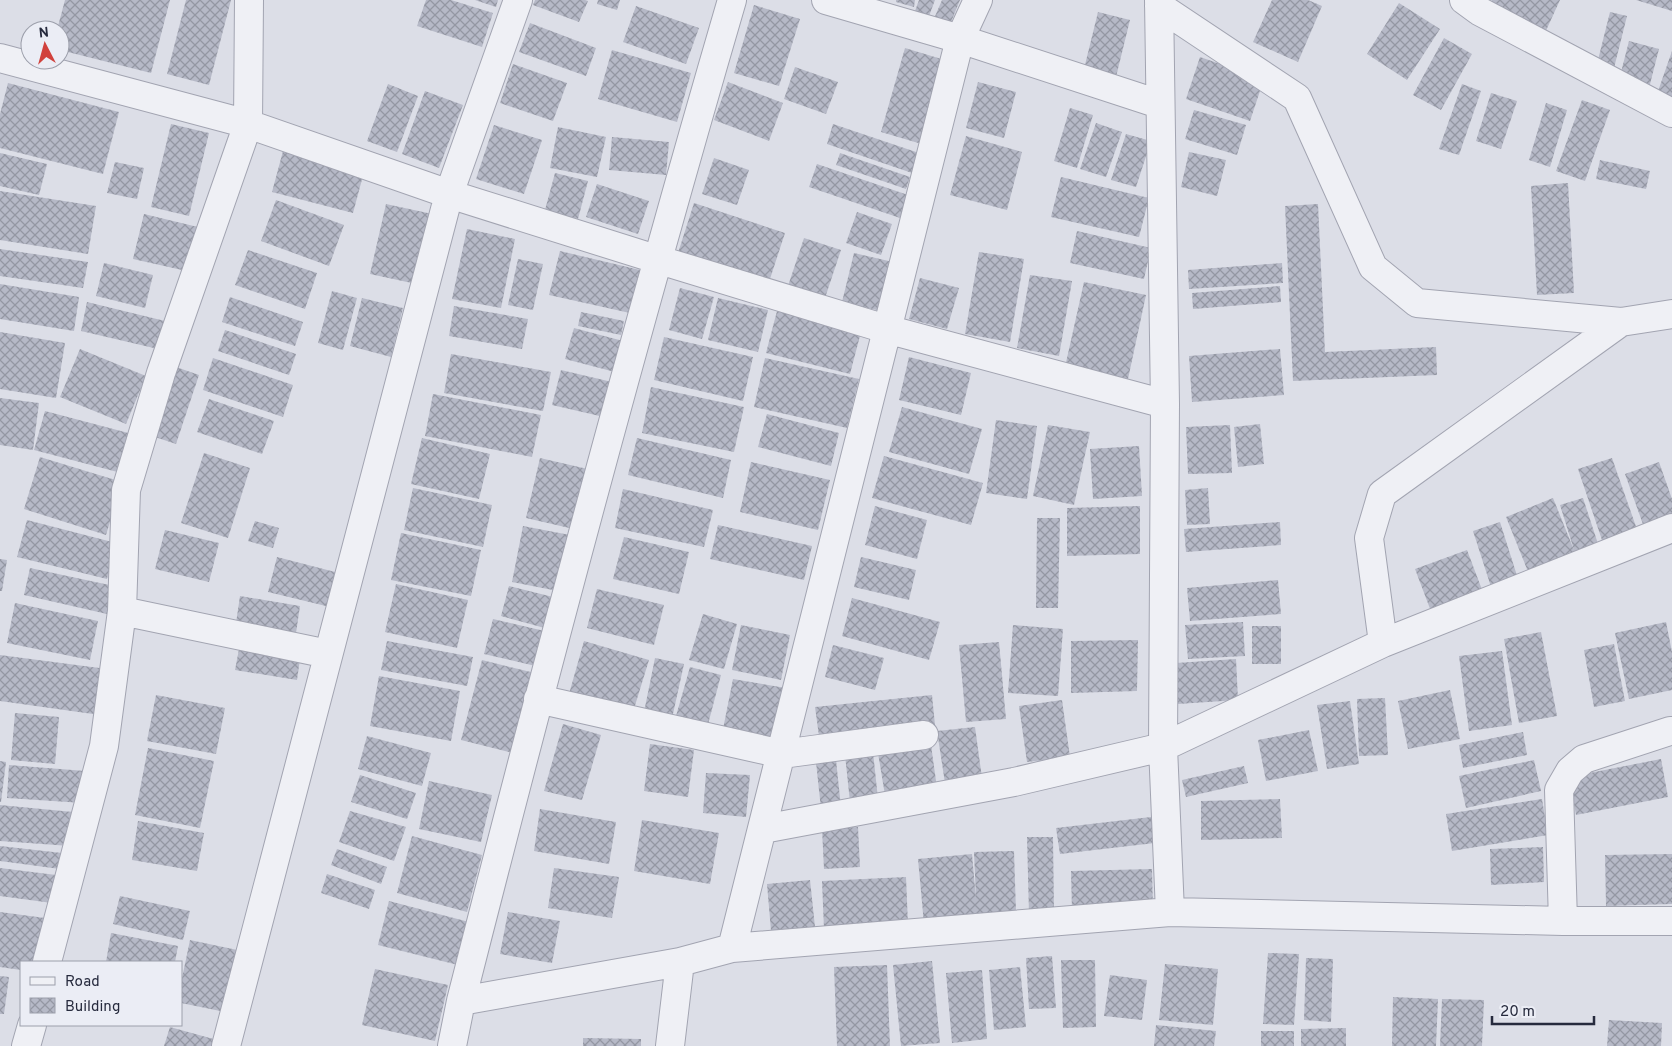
<svg xmlns="http://www.w3.org/2000/svg" width="1672" height="1046" font-family="Overpass,sans-serif">
<style>
.building{fill:url(#building-cross-hatch)}
.lines{fill:none;stroke-linecap:round;stroke-linejoin:round}
.minor-casing{stroke:#a2a4b1;stroke-width:30}
.minor{stroke:#eff0f5;stroke-width:28}
</style>
<defs>
<pattern id="building-cross-hatch" width="8" height="8" patternUnits="userSpaceOnUse" patternTransform="scale(1.25)"><rect width="8" height="8" fill="#b6b9c7"/><path d="M0 0l8 8M0 8l8-8" fill="none" stroke="#9497a3"/></pattern>
</defs>
<rect width="100%" height="100%" fill="#dcdee7"/>
<path class="building" d="M65 0H170L151 73 60 50V30H57Z
M186 0H231L209 85 167 74Z
M426 0H451L493 13 482 47 417 26Z
M475 0H498L496 7Z
M535 0H585L588 1 579 22 533 5Z
M598 0H620L617 10 597 4Z
M896 0H915L914 7 896 2Z
M919 0H935L929 16 915 11Z
M942 0H960L949 27 933 21Z
M1272 0H1308L1322 6 1298 62 1253 42Z
M1492 0H1560L1544 35 1487 10Z
M1636 0H1672V11Z
M1399 3 1440 29 1407 80 1367 54Z
M754 5 800 19 779 86 734 73Z
M636 6 699 28 686 64 623 42Z
M1098 12 1130 20 1115 81 1083 73Z
M1610 12 1627 16 1613 72 1596 68Z
M530 23 596 48 586 76 519 52Z
M1444 38 1472 54 1441 110 1413 95Z
M1629 41 1659 49 1649 88 1619 80Z
M905 48 948 61 925 145 881 132Z
M612 50 691 73 677 122 598 99Z
M1672 51V102L1656 97Z
M1200 57 1264 79 1250 121 1186 99Z
M513 64 567 83 553 121 500 103Z
M795 67 838 82 826 114 784 99Z
M728 82 783 103 769 141 714 120Z
M978 82 1016 92 1004 138 966 128Z
M8 83 119 112 103 174 0 148V114Z
M388 84 418 96 397 152 367 141Z
M1462 84 1481 91 1459 155 1439 149Z
M425 91 463 105 439 168 402 154Z
M1491 93 1517 101 1501 149 1476 141Z
M1582 100 1610 110 1585 181 1556 171Z
M1546 103 1567 110 1550 167 1529 160Z
M1070 108 1093 115 1077 168 1054 161Z
M1194 110 1246 125 1237 155 1185 139Z
M1096 123 1122 132 1106 177 1080 169Z
M171 124 209 133 189 216 151 207Z
M833 124 919 153 912 173 827 144Z
M494 125 542 140 524 194 476 179Z
M558 127 606 137 597 177 550 168Z
M1126 134 1151 141 1136 187 1111 180Z
M966 136 1022 152 1007 210 950 195Z
M612 137 669 142 666 175 609 170Z
M283 151 364 172 353 213 272 192Z
M1189 152 1226 160 1217 196 1181 187Z
M0 153 47 164 39 195 0 186Z
M840 153 910 177 906 189 836 165Z
M714 158 749 170 737 205 702 194Z
M1600 160 1650 171 1646 189 1596 179Z
M115 162 144 168 137 199 107 193Z
M817 164 908 195 900 218 809 187Z
M555 173 588 181 578 219 545 210Z
M1061 177 1149 198 1139 237 1051 217Z
M1568 183 1574 293 1537 295 1531 186Z
M597 184 649 201 638 234 586 217Z
M0 191 96 206 88 254 0 240Z
M276 200 344 225 329 266 261 241Z
M694 203 785 233 769 282 678 253Z
M386 204 437 215 421 285 370 274Z
M1318 204 1325 352 1436 347 1437 375 1293 381 1285 206Z
M857 212 892 224 881 255 846 243Z
M144 214 202 228 191 272 133 259Z
M467 229 515 239 501 308 452 299Z
M1077 231 1151 248 1144 279 1070 263Z
M804 238 841 250 825 298 788 286Z
M0 249 88 262 83 288 0 276Z
M248 250 317 273 305 309 235 285Z
M560 251 640 270 630 313 549 295Z
M979 252 1024 259 1010 342 965 334Z
M854 253 893 262 881 311 842 302Z
M518 259 543 264 533 310 508 305Z
M104 263 153 275 145 308 96 296Z
M1282 263 1283 283 1189 289 1188 270Z
M1030 275 1072 281 1059 356 1017 348Z
M920 278 959 288 947 329 909 319Z
M1084 282 1146 295 1128 379 1065 367Z
M0 284 79 297 74 331 0 319Z
M1280 286 1281 302 1193 309 1192 293Z
M680 288 714 297 702 339 669 330Z
M332 291 357 298 343 350 318 343Z
M230 297 303 322 295 346 222 322Z
M362 298 403 308 391 357 350 346Z
M718 298 768 310 758 352 708 340Z
M87 302 165 321 158 349 81 331Z
M454 306 528 319 522 349 449 336Z
M777 311 861 332 850 374 766 353Z
M581 312 624 321 621 335 578 326Z
M574 328 623 341 615 372 565 359Z
M225 330 296 354 289 375 218 351Z
M0 332 65 343 56 398 0 389Z
M664 337 753 357 743 401 654 380Z
M80 349 146 376 126 424 60 397Z
M1280 349 1284 395 1192 402 1189 356Z
M451 354 551 372 543 411 444 393Z
M909 357 971 373 961 415 899 400Z
M213 358 293 385 283 417 203 390Z
M765 358 859 379 847 428 754 407Z
M176 367 199 375 176 444 152 436Z
M561 370 612 382 604 417 552 405Z
M651 387 744 407 734 452 642 433Z
M433 394 541 415 532 457 425 436Z
M0 398 39 403 33 450 0 445Z
M209 399 274 421 262 454 197 432Z
M902 407 982 429 969 474 889 452Z
M45 411 136 435 125 474 34 450Z
M767 414 839 433 831 466 758 447Z
M996 420 1037 426 1027 499 986 493Z
M1260 424 1264 464 1238 467 1234 427Z
M1048 425 1090 432 1074 505 1033 496Z
M1230 425 1232 473 1188 474 1186 427Z
M422 438 490 454 479 499 411 484Z
M637 438 731 460 723 498 628 475Z
M1139 446 1142 496 1093 499 1090 449Z
M204 453 250 468 228 538 181 523Z
M884 456 983 483 971 525 872 498Z
M40 457 122 482 106 535 24 509Z
M540 458 592 470 578 530 526 518Z
M1612 458 1640 538 1605 549 1578 469Z
M751 462 830 480 818 530 740 512Z
M1659 462 1672 499V520L1645 530 1625 474Z
M413 488 492 505 483 547 404 530Z
M1208 488 1210 524 1187 525 1185 490Z
M623 489 713 510 704 547 615 528Z
M1553 498 1574 550 1560 505 1583 498 1601 553 1531 579 1506 517Z
M875 506 927 520 917 559 865 545Z
M1140 506V554L1067 556V508Z
M1037 518H1060L1058 608H1036Z
M27 520 116 543 107 579 17 557Z
M255 521 279 528 273 548 248 541Z
M1280 522 1281 545 1186 552 1184 529Z
M1500 522 1519 582 1492 590 1473 531Z
M718 525 812 546 804 580 710 559Z
M523 526 575 536 563 592 512 582Z
M165 530 219 543 209 582 155 569Z
M401 533 481 550 471 596 391 580Z
M624 537 689 552 679 594 613 579Z
M1467 550 1484 595 1432 614 1415 569Z
M277 557 339 573 330 607 268 592Z
M861 557 916 570 909 600 854 587Z
M0 559 7 560 2 591H0Z
M30 568 114 586 107 614 24 595Z
M1278 580 1281 614 1190 621 1187 588Z
M396 584 468 600 457 648 385 632Z
M509 586 561 599 552 630 501 616Z
M597 589 664 605 654 645 587 628Z
M240 596 300 606 296 633 236 623Z
M852 598 940 622 929 660 842 636Z
M15 603 98 621 90 660 7 643Z
M703 614 737 624 724 669 689 660Z
M493 619 553 633 544 668 484 654Z
M1243 622 1245 656 1188 659 1185 625Z
M1666 622 1672 652V690L1629 699 1615 633Z
M741 625 790 635 781 680 732 670Z
M1013 625 1063 629 1058 696 1008 693Z
M1252 626H1281V664H1252Z
M1541 632 1557 716 1519 723 1504 639Z
M1138 640 1137 691 1071 693V641Z
M387 641 473 657 467 686 381 670Z
M584 641 649 660 633 712 569 694Z
M999 642 1006 719 966 722 959 645Z
M1614 644 1625 701 1594 707 1584 650Z
M833 645 884 658 875 690 825 677Z
M239 649 300 659 297 680 235 670Z
M1502 651 1512 725 1469 731 1459 656Z
M0 655 107 669 100 715 0 701Z
M655 658 684 664 671 723 643 717Z
M1236 659 1238 700 1178 704 1176 663Z
M482 660 539 674 517 754 461 740Z
M690 667 721 675 706 732 674 723Z
M379 676 460 691 451 741 370 726Z
M733 679 786 688 775 744 722 734Z
M1450 690 1460 739 1408 749 1398 701Z
M156 695 225 708 216 754 147 741Z
M932 695 935 725 819 736 815 707Z
M1385 698 1388 755 1359 756 1357 699Z
M1062 700 1070 757 1027 762 1019 706Z
M1350 701 1359 764 1327 769 1317 705Z
M15 713 59 717 55 764 11 760Z
M563 724 601 735 582 800 544 791Z
M975 727 982 778 945 783 937 731Z
M1309 730 1318 771 1266 781 1258 740Z
M1523 732 1527 755 1463 768 1459 745Z
M367 736 431 753 422 786 358 769Z
M650 744 694 750 688 797 644 791Z
M931 745 937 788 885 795 878 753Z
M148 748 214 761 200 828 135 815Z
M873 752 878 799 850 802 845 755Z
M1661 759 1668 797 1576 815 1569 777Z
M836 760 841 807 821 809 816 762Z
M1534 760 1541 791 1466 808 1459 776Z
M0 761 6 762 1 802H0Z
M9 765 85 771 83 803 7 798Z
M1244 766 1248 783 1186 797 1182 780Z
M706 773 750 775 746 817 703 813Z
M360 775 416 793 407 819 351 802Z
M429 781 492 795 481 842 419 829Z
M1280 799 1282 838 1201 840V801Z
M1542 799 1548 835 1452 851 1446 814Z
M0 805 73 812 70 846 0 841Z
M540 809 616 822 609 864 534 851Z
M350 811 406 827 394 861 339 842Z
M1151 817 1155 843 1060 854 1056 828Z
M642 820 719 833 710 884 634 871Z
M138 821 204 833 197 871 132 860Z
M858 827 860 867 824 869 822 829Z
M412 836 482 855 467 912 397 893Z
M1027 837H1053L1054 913 1029 914Z
M0 846 62 853 60 869 0 861Z
M1543 847 1544 882 1491 885 1490 849Z
M337 849 387 867 381 884 331 865Z
M1014 851 1016 912 976 914 977 920 924 924 918 859 972 854 976 899 974 852Z
M1672 854V904L1606 906 1605 855Z
M0 868 56 875 52 903 0 896Z
M554 868 619 877 612 918 548 908Z
M1152 869 1153 910 1072 912 1071 871Z
M327 874 375 890 369 909 321 893Z
M906 877 908 925 824 929 822 881Z
M810 880 815 927 771 931 767 884Z
M120 896 190 911 183 940 113 924Z
M389 901 469 922 458 965 378 945Z
M0 912 45 918 39 962H21V970L0 967Z
M508 912 560 921 552 963 500 954Z
M111 933 178 946 175 962H106Z
M190 940 242 951 230 1013 181 1003V983Z
M1268 953 1299 954 1294 1025 1263 1024Z
M1052 956 1056 1008 1029 1009 1026 958Z
M1306 958 1333 959 1331 1022 1304 1020Z
M1061 960H1095L1096 1027 1063 1028Z
M932 961 940 1043 901 1046 893 965Z
M1165 964 1218 969 1213 1025 1159 1020Z
M887 965 890 1046H837L834 967Z
M1020 967 1026 1027 994 1030 989 970Z
M375 969 448 985 435 1041 362 1025Z
M982 970 987 1039 952 1043 946 973Z
M1110 975 1147 980 1142 1020 1104 1016Z
M0 976 9 977 4 1014H0Z
M1393 997 1438 999 1436 1046H1392Z
M1442 999 1484 1000 1482 1046H1440Z
M1609 1020 1662 1023 1661 1046H1607Z
M1156 1025 1216 1031 1214 1046H1154Z
M170 1027 217 1040 215 1046H164Z
M1346 1028V1046H1301V1029Z
M1261 1031H1294V1046H1261Z
M583 1038 641 1039V1046H583Z"/>
<g class="lines">
<g class="minor-casing">
<path id="minor" d="M826 0 960 39 1159 104
M1159 0 1165 404 1163 747 1170 912
M1464 0 1479 11 1672 113
M1159 6 1297 98 1373 267 1417 303 1621 322 1672 314
M0 58 248 124 449 194 656 259 886 329 1165 404
M122 611 328 654
M1383 643 1369 538 1382 494 1621 322
M538 699 782 754 924 735
M763 829 1014 782 1163 747 1383 643 1672 528
M1563 921 1559 790 1570 771 1584 759 1670 731
M732 948C810 646 883 342 960 39L978 0
M47 962 104 746 122 611 126 490 161 373 248 124 249 0
M461 1001C546 666 635 332 732 0
M26 1046 32 1025
M226 1046 449 194 518 0
M452 1046 461 1001 680 962 732 948 1170 912 1563 921H1672
M670 1046 680 962"/>
</g>
<use href="#minor" class="minor"/>
</g>
<rect x="20" y="961" width="162" height="65" fill="#ebedf5" stroke="#9c9fab"/>
<rect x="30" y="977" width="25" height="8" fill="#eff0f5" stroke="#9c9fab"/>
<text x="65" y="986" font-size="15" fill="#262a3d">Road</text>
<rect x="30" y="998" width="25" height="15" fill="url(#building-cross-hatch)" stroke="#9c9fab"/>
<text x="65" y="1011" font-size="15" fill="#262a3d">Building</text>
<g transform="translate(45 45) rotate(354)"><circle r="24" fill="#ebedf5" stroke="#9c9fab"/>
<path d="M0-4L9 19L0 12L-9 19Z" fill="#d1413c"/>
<text y="-8" font-size="14" font-weight="bold" text-anchor="middle" fill="#262a3d">N</text>
</g>
<path d="M1492 1016v8h102v-8" fill="none" stroke="#262a3d" stroke-width="2.5"/>
<text x="1500" y="1016" font-size="15" fill="#262a3d" stroke="#ebedf5" stroke-width="4" paint-order="stroke">20 m</text>
</svg>
